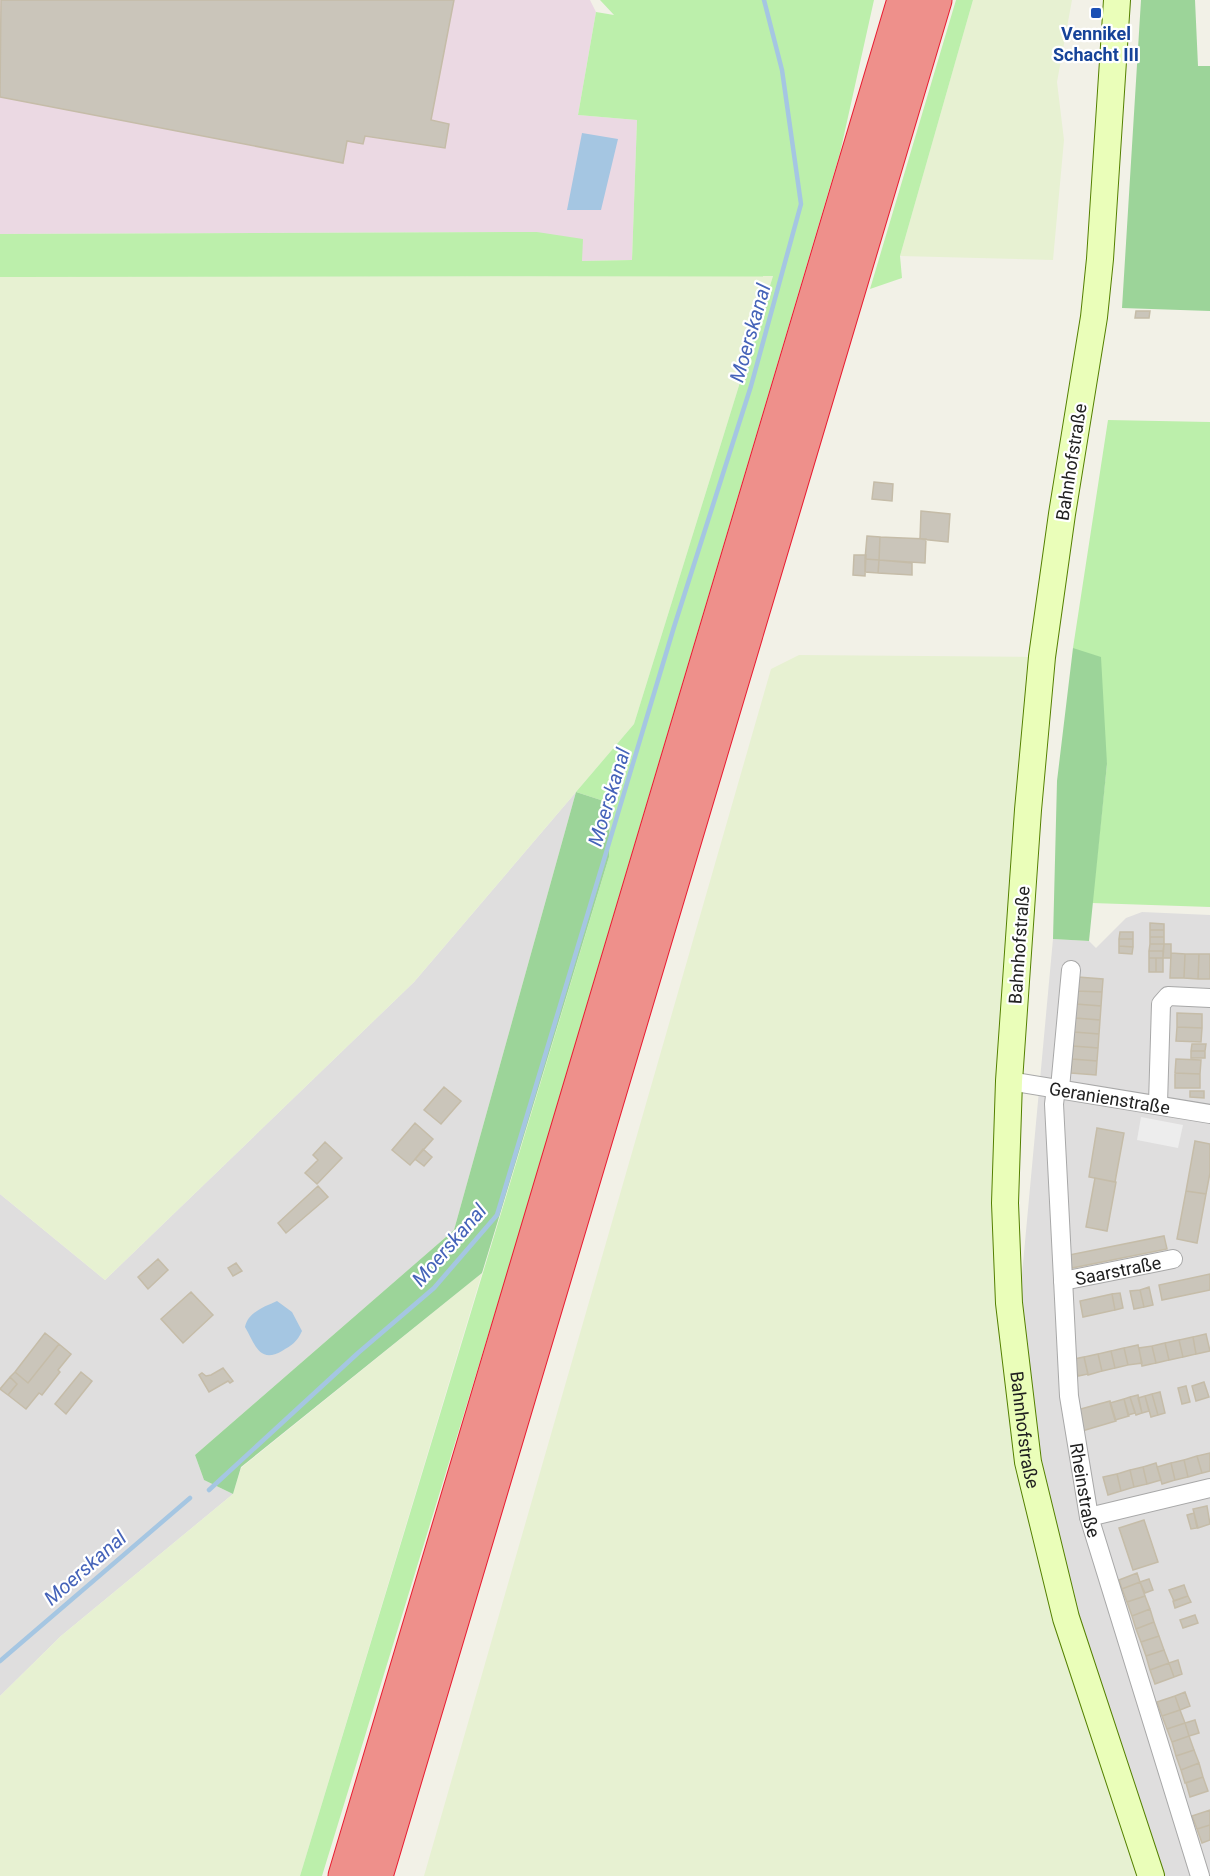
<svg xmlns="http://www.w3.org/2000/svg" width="1210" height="1876" font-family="Roboto,sans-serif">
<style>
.residential{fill:#dfdede}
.industrial{fill:#ebd9e3}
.farmland{fill:#e7f1d2}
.grass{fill:#bcefab}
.forest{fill:#9cd499}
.parking{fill:#ededed}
.water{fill:#a5c6e2}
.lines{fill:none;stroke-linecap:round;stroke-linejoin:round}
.stream{stroke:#a5c6e2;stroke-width:4.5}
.building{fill:#cac5ba;stroke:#c5bca8;stroke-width:1.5}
.street-casing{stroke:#a8a8a8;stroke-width:20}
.secondary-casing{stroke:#548000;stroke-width:28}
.highway-casing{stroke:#e81c31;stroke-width:35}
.street{stroke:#fff;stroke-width:18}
.secondary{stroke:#eafeb9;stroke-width:26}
.highway{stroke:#ee908b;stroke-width:33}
.transit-dot{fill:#1a4fb4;stroke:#fff;stroke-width:2}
.labels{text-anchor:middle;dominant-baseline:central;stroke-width:4.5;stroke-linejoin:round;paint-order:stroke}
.transit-label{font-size:18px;font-weight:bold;fill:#164399;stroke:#fff}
.street-label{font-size:18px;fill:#212121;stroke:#fff}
.water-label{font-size:20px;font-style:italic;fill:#4563b9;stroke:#fff}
</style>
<rect width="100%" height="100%" fill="#f2f1e7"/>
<path class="residential" d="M576 792 454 1230 195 1455 204 1480 233 1494 61 1636 0 1696V1194L105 1280 414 982Z
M1142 912 1210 915V1876H1157L1068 1633 1019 1307 1053 939 1089 941 1096 948 1126 918Z"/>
<path class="industrial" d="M0 0H590L596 12 578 115 637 120 632 260 581 261 537 232 0 234Z"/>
<path class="farmland" d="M973 0H1072L1057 82 1064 140 1053 260 900 256Z
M773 276 634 724 414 982 105 1280 0 1194V277Z
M799 655 1042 657 1009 1081 1028 1462 1140 1876H424L771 669Z
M482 1273 300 1876H0V1696L61 1636 233 1494 241 1468Z"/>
<path class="grass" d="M600 0H874L840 153 505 1280 322 1876H300L609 857 610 803 576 792 634 724 773 276 0 277V234L537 232 583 239 582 261 632 260 637 120 578 115 596 12 614 15Z
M956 0H973L900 256 902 278 870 289Z
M1108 420 1210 422V907L1092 903 1107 764 1073 648Z"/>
<path class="forest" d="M1141 0H1195L1198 66H1210V311L1122 308Z
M1073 648 1101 657 1107 764 1089 941 1053 939 1057 781Z
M576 792 610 803 609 857 482 1273 241 1467 233 1494 204 1480 195 1455 454 1230Z"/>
<path class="parking" d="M1141 1117 1183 1125 1178 1148 1137 1140Z"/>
<path class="water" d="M582 133 618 139 601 210H567Z
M277 1301 292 1312 302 1331C297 1342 292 1345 282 1351 259 1364 255 1344 245 1327 248 1312 264 1307 277 1301Z"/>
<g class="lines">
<path class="stream" d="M209 1490 358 1353 434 1288 497 1215 674 627 751 386 801 204 782 70 764 0
M0 1661 190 1498"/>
</g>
<path class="building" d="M1 0H454L431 120 449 124 445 148 365 136 363 144 347 141 343 163 0 97Z
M1136 311H1150L1149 318H1135Z
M874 482 893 484 892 501 872 499Z
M921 511 950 514 948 542 920 539Z
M867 536 880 537 879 560 865 559Z
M880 537 926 539 925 563 879 560Z
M854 555H866L865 576 853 575Z
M865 559 879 560 878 573 865 572Z
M879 560 912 563V575L878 573Z
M1150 923 1164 924V930H1150Z
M1150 930H1164V937H1150Z
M1120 932H1133V939H1119Z
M1150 937H1164V944H1150Z
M1119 939H1133V947L1119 946Z
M1150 944H1164L1163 951H1149Z
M1164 944H1171V958H1163Z
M1119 946 1133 947 1132 954 1119 953Z
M1149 951H1163V958H1149Z
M1171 953 1185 954 1184 978H1170Z
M1185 954H1199L1198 979 1184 978Z
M1199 954H1210V979H1198Z
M1149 958H1156V972H1149Z
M1156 958H1163V972H1156Z
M1078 977 1103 979 1102 992 1077 991Z
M1077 991 1102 992 1101 1006 1076 1004Z
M1076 1004 1101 1006 1100 1020 1075 1018Z
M1177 1013 1202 1014V1028L1177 1027Z
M1075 1018 1100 1020 1099 1034 1074 1032Z
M1177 1027 1202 1028 1201 1042 1176 1041Z
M1074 1032 1099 1034 1098 1048 1073 1046Z
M1192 1044H1206L1205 1051H1191Z
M1073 1046 1098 1048 1097 1061 1072 1059Z
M1191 1051H1205V1058H1191Z
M1072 1059 1097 1061 1096 1075 1071 1073Z
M1176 1059 1201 1060 1200 1074 1175 1073Z
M1175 1073 1200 1074V1088H1175Z
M444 1087 461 1101 441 1124 424 1110Z
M1190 1091H1204V1098L1190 1097Z
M415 1123 433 1139 410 1165 392 1150Z
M1097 1128 1124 1133 1115 1182 1089 1177Z
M1195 1141 1210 1144V1173L1206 1194 1186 1191Z
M325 1142 342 1158 317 1184 305 1173 318 1160 313 1155Z
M423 1149 432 1157 424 1166 415 1159Z
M1095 1178 1116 1182 1107 1231 1086 1227Z
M318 1186 328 1197 286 1233 278 1223Z
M1186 1191 1206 1194 1197 1243 1177 1239Z
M1164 1236 1167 1249 1072 1268 1069 1255Z
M158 1259 168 1270 148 1289 138 1277Z
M236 1263 242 1271 233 1276 228 1268Z
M1210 1274V1290L1162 1300 1159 1285Z
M1149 1287 1153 1305 1144 1307 1140 1290Z
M1140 1290 1144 1307 1134 1309 1130 1291Z
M191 1292 213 1315 183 1343 161 1319Z
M1120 1293 1123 1308 1115 1310 1112 1294Z
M1112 1294 1115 1310 1083 1317 1080 1301Z
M45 1333 59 1344 28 1383 15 1372Z
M1206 1334 1210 1351 1196 1354 1193 1337Z
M1193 1337 1196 1354 1183 1357 1179 1340Z
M1179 1340 1183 1357 1169 1360 1165 1343Z
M1165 1343 1169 1360 1156 1363 1152 1346Z
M59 1344 71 1354 58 1370 60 1372 42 1395 39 1393 26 1409 8 1395 17 1384 10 1377 15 1372 28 1383Z
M1138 1345 1142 1363 1128 1365 1124 1348Z
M1152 1346 1156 1363 1142 1366 1139 1348Z
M1124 1348 1128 1365 1115 1368 1111 1351Z
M1111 1351 1115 1368 1102 1371 1098 1354Z
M1098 1354 1102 1371 1088 1375 1084 1357Z
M1084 1357 1088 1374 1078 1376 1074 1359Z
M223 1368 233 1381 230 1383 228 1381 209 1392 199 1375 202 1373 206 1376 211 1375Z
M81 1372 92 1381 66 1414 55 1404Z
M10 1377 17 1384 8 1395 0 1389Z
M1204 1382 1209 1397 1196 1401 1192 1386Z
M1186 1386 1190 1402 1182 1404 1178 1388Z
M1160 1392 1165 1413 1158 1415 1152 1394Z
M1152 1394 1158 1415 1151 1417 1145 1396Z
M1138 1395 1142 1413 1136 1415 1130 1397Z
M1145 1396 1149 1411 1142 1413 1138 1398Z
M1130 1397 1135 1413 1128 1415 1124 1399Z
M1124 1399 1129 1416 1115 1420 1110 1403Z
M1110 1401 1116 1421 1082 1431 1077 1410Z
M1210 1453V1471L1202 1473 1197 1456Z
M1197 1456 1202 1473 1188 1477 1184 1460Z
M1184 1460 1188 1477 1175 1480 1171 1463Z
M1156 1463 1161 1480 1147 1484 1143 1467Z
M1171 1463 1175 1480 1162 1484 1157 1467Z
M1143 1467 1147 1484 1134 1487 1130 1470Z
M1130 1470 1134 1487 1121 1491 1117 1474Z
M1117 1474 1121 1491 1108 1495 1103 1477Z
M1207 1506 1210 1524 1198 1528 1193 1509Z
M1194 1513 1197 1528 1191 1529 1187 1515Z
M1144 1520 1158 1562 1133 1570 1119 1528Z
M1137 1573 1140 1582 1122 1589 1119 1580Z
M1149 1579 1153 1590 1145 1593 1140 1582Z
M1140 1582 1145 1596 1127 1602 1122 1589Z
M1184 1585 1188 1596 1174 1601 1169 1590Z
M1145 1596 1150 1609 1132 1616 1127 1602Z
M1188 1596 1191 1602 1175 1608 1173 1601Z
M1150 1609 1154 1622 1136 1629 1132 1616Z
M1195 1615 1198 1623 1183 1628 1180 1620Z
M1154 1622 1159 1636 1141 1642 1136 1629Z
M1159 1636 1164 1650 1146 1656 1141 1642Z
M1164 1650 1169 1663 1150 1670 1146 1656Z
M1178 1660 1182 1674 1174 1677 1169 1663Z
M1169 1663 1174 1677 1155 1684 1150 1670Z
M1185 1692 1190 1706 1180 1710 1175 1696Z
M1175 1696 1180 1710 1162 1716 1157 1702Z
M1180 1710 1185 1723 1167 1729 1162 1716Z
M1195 1720 1199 1733 1189 1736 1185 1723Z
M1185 1723 1189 1736 1172 1742 1167 1729Z
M1189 1736 1194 1750 1176 1756 1172 1742Z
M1194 1750 1199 1763 1181 1770 1176 1756Z
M1199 1763 1203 1777 1185 1783 1181 1770Z
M1203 1777 1208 1791 1190 1797 1186 1783Z
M1210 1810V1825L1197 1829 1192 1816Z
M1210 1825V1840L1202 1843 1197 1829Z"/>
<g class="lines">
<g class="street-casing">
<g id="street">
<path id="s1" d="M1009 1081 1210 1114"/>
<path id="s2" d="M1056 1088 1054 1104 1069 1396 1089 1517 1200 1876"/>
<path d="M1060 1088 1071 970"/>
<path d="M1158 1104 1161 1004 1168 996 1210 998"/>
<path id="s3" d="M1063 1281 1173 1259"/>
<path d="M1089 1517 1210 1488"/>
</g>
</g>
<g class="secondary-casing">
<g id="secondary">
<path id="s4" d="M1117 0 1100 259 1094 317 1062 514 1042 657 1028 810 1009 1081 1005 1203 1009 1303 1028 1462 1066 1618 1151 1876"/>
</g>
</g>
<g class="highway-casing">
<path id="highway" d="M345 1876 904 0
M376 1876 935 0"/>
</g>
<use href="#street" class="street"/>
<use href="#secondary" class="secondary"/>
<use href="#highway" class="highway"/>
</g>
<rect class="transit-dot" x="1090" y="7" width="12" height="12" rx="3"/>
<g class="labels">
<g class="transit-label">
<text x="1096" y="33">Vennikel<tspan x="1096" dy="21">Schacht III</tspan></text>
</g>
<g class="street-label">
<text transform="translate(1071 462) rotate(-81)">Bahnhofstraße</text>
<text transform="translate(1019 945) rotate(-86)">Bahnhofstraße</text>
<text stroke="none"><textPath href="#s1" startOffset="102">Geranienstraße</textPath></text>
<text stroke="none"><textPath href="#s3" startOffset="56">Saarstraße</textPath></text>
<text stroke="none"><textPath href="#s4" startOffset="1437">Bahnhofstraße</textPath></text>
<text stroke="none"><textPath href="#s2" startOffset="404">Rheinstraße</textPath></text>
</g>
<g class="water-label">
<text transform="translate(750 333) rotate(-74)">Moerskanal</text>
<text transform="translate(609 797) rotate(-73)">Moerskanal</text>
<text transform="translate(449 1245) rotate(-49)">Moerskanal</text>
<text transform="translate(85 1568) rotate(-41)">Moerskanal</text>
</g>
</g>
</svg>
